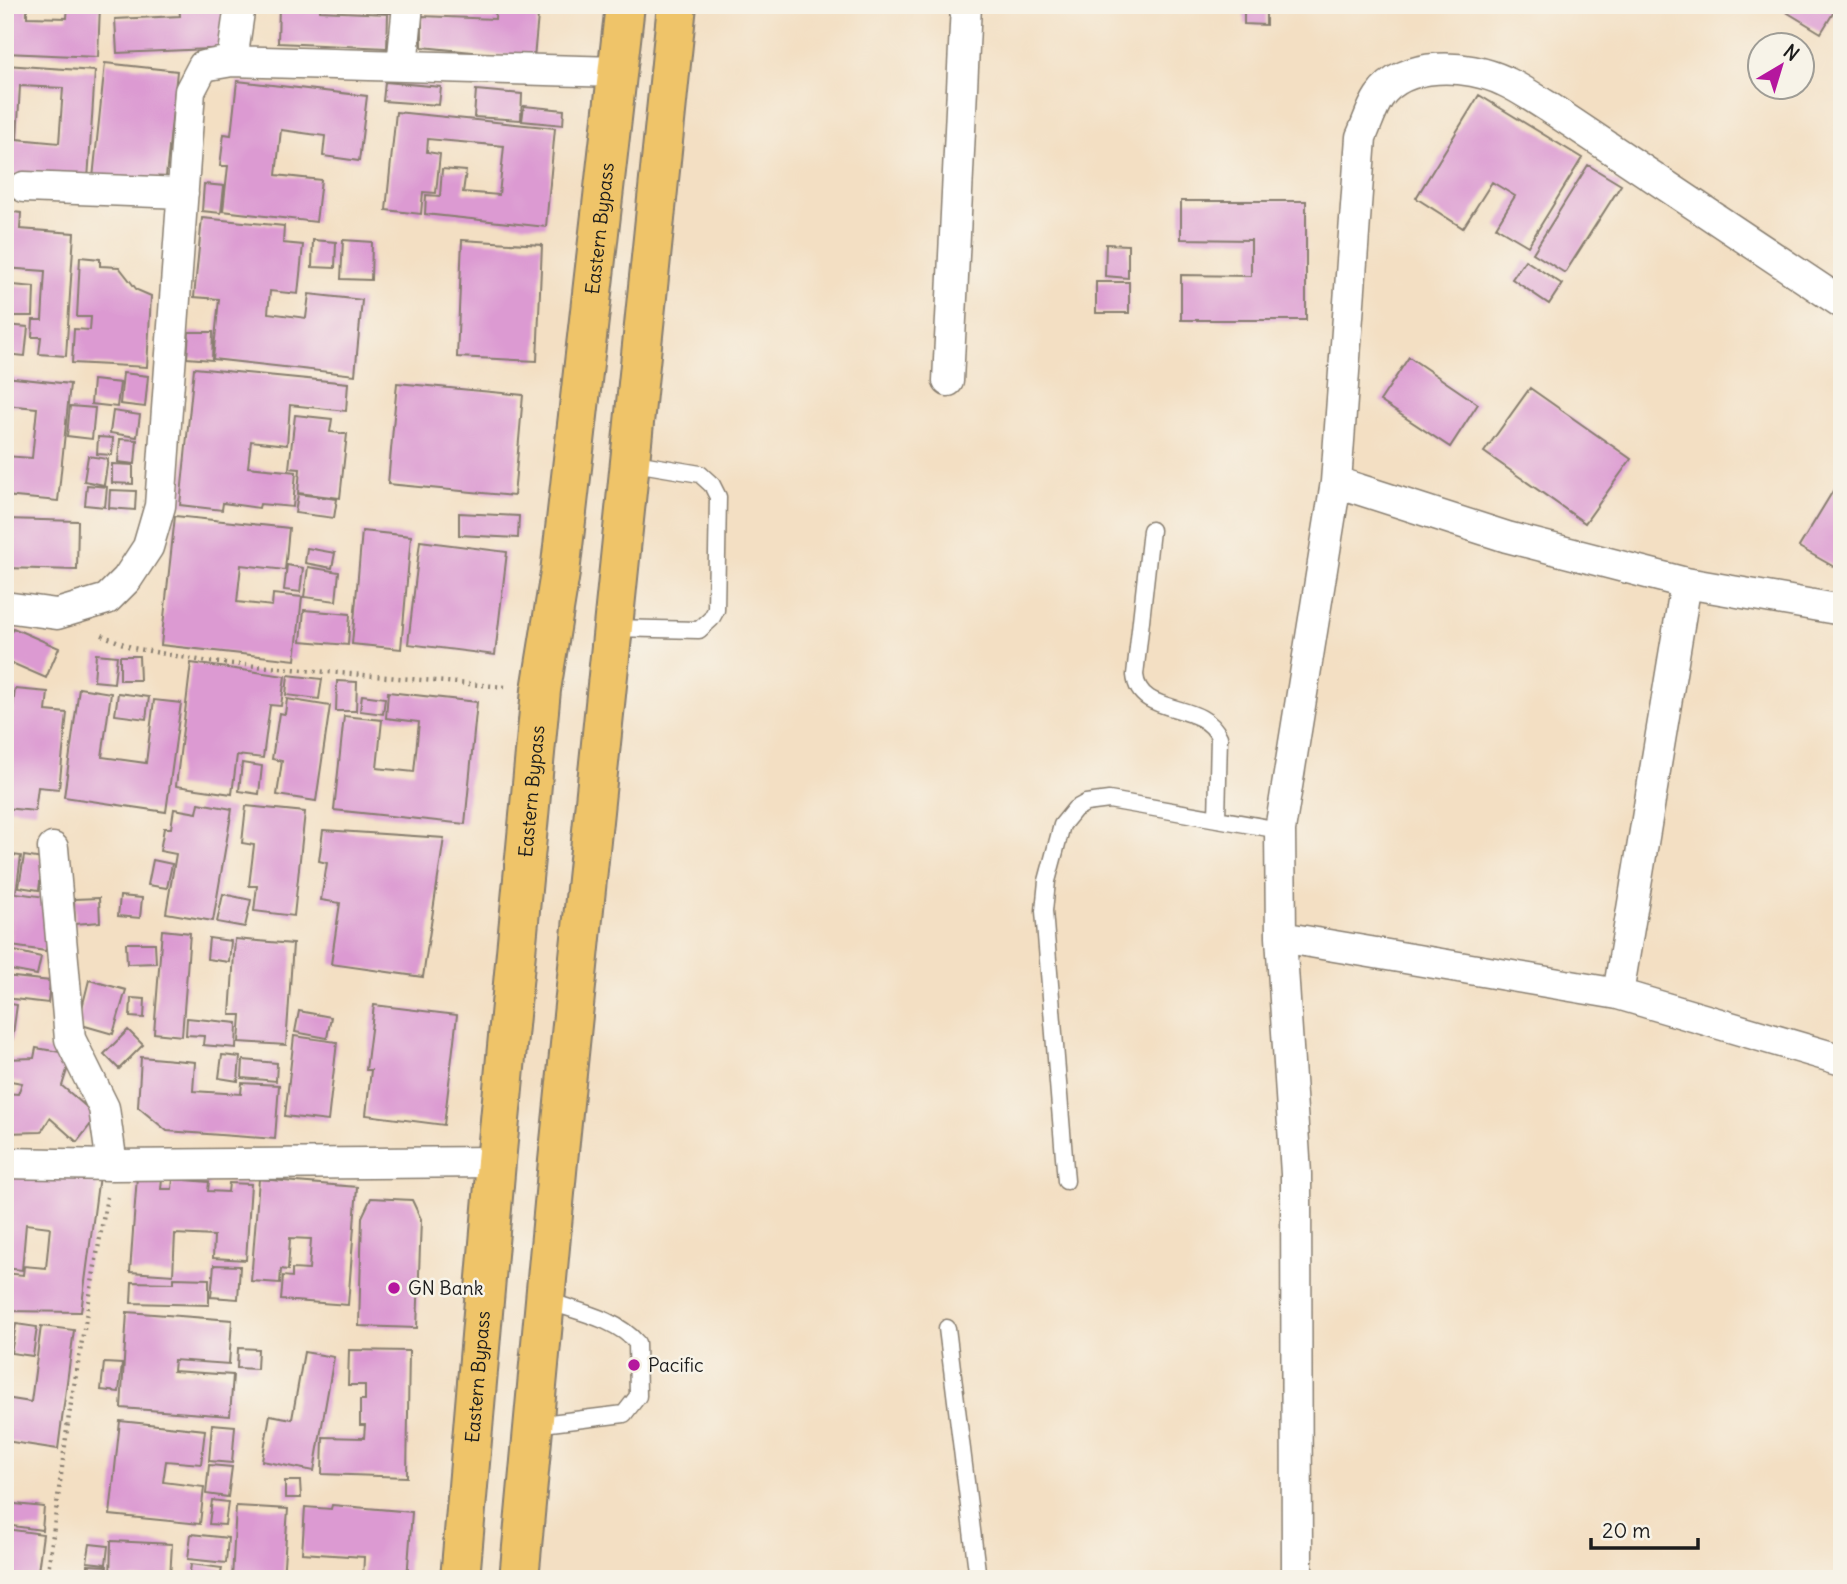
<svg xmlns="http://www.w3.org/2000/svg" width="1847" height="1584" font-family="Delius,sans-serif">
<style>
.building{fill:#dc9ad2;fill-rule:evenodd}
.lines{fill:none;stroke-linecap:round;stroke-linejoin:round}
.lane-casing{stroke:#887e70;stroke-width:19}
.street-casing{stroke:#887e70;stroke-width:33}
.highway-casing{stroke:#887e70;stroke-width:42}
.path{stroke:#887e70;stroke-width:4.5;stroke-dasharray:2 5;stroke-linecap:butt}
.lane{stroke:#fff;stroke-width:16}
.street{stroke:#fff;stroke-width:30}
.highway{stroke:#efc469;stroke-width:38}
.poi-dot{fill:#b5179e;stroke:#f7f3e8;stroke-width:2.5}
.labels{text-anchor:middle;dominant-baseline:central;stroke-width:5;stroke-linejoin:round;paint-order:stroke}
.street-label{font-size:19px;fill:#1c1c1c;stroke:#f7f3e8}
.poi-label{font-size:19px;fill:#1c1c1c;stroke:#f7f3e8;text-anchor:start}
</style>
<rect width="100%" height="100%" fill="#f7f3e8"/>
<filter id="ink" filterUnits="userSpaceOnUse"><feTurbulence type="fractalNoise" baseFrequency=".0143" numOctaves="2"/><feDisplacementMap in="SourceGraphic" scale="14" xChannelSelector="R" yChannelSelector="G"/><feConvolveMatrix kernelMatrix="1 2 1 2 8 2 1 2 1" color-interpolation-filters="sRGB"/></filter>
<filter id="wash" filterUnits="userSpaceOnUse"><feTurbulence type="fractalNoise" baseFrequency=".00686" numOctaves="4" result="noise"/><feDisplacementMap in="SourceGraphic" scale="28" xChannelSelector="R" yChannelSelector="G"/><feGaussianBlur stdDeviation="1.57" result="paint"/><feColorMatrix in="noise" values="0 0 0 0 0 0 0 0 0 0 0 0 0 0 0 0 0 1.4 0 .05"/><feComposite in="paint" operator="in"/></filter>
<g filter="url(#wash)">
<rect width="100%" height="100%" fill="#f3dfc3"/>
<g id="blocks">
<path class="building" d="M5 5H27V17L67 18 68 5H100L98 57 5 53Z
M179 5H231L233 48 117 53 115 19 180 16Z
M279 5H320V11L388 14 387 48 278 43Z
M375 5H392L391 13 374 11Z
M496 5H539L534 58 422 47V16L495 19Z
M1244 5H1266V25L1244 24Z
M1775 5H1838L1821 33Z
M105 63 177 71 165 186 93 178Z
M5 65 95 71 88 180 5 174ZM20 86 63 88 59 143 17 139Z
M237 81 367 96 359 161 323 156 325 136 281 130 276 175 321 180 316 222 223 211 228 166H220L224 134 231 135Z
M385 82 441 87 439 105 383 101Z
M476 90 522 94 521 120 474 117Z
M1479 95 1582 158 1528 246 1496 227 1515 196 1492 182 1463 228 1416 198Z
M524 106 564 110 563 125 522 121Z
M396 112 555 128 546 227 425 214 426 195 440 196 442 169 466 171 463 192 499 195 504 146 428 139 427 152 440 154 436 193 423 192 421 214 386 210Z
M1588 165 1621 185 1565 273 1533 253Z
M204 184 224 186 221 213 202 211Z
M1181 201H1306V320H1181V275L1251 276V240L1181 239Z
M5 211 21 213 20 229 74 233 66 356 39 354 41 337H32L33 320H42L45 271 5 268Z
M202 218 284 226 283 243 303 245 298 294 270 291 268 313 306 318 309 294 362 300 355 375 213 359 219 299 194 297Z
M313 240 336 242 335 268 312 267Z
M343 240 372 242 371 280 341 279Z
M462 240 542 245 537 361 457 357Z
M1106 244 1128 245V278L1105 276Z
M80 257 100 259V266L119 267 137 290 151 296 147 367 72 363 74 329 90 330 91 317H77Z
M1525 260 1562 284 1549 304 1512 279Z
M1096 282H1129V313H1096Z
M13 285 34 287 33 316H12Z
M5 325 28 327 25 356 5 354Z
M189 332H213L212 360 187 358Z
M1409 357 1478 404 1450 447 1380 401Z
M194 368 348 383 346 411 290 405 287 445 251 441 248 467 296 472 293 507 260 504 259 508 223 503 222 510 180 505Z
M123 373 148 376 145 407 120 404Z
M5 377 70 384 58 501 5 496V456L32 458 37 408 5 405Z
M93 380 120 383 117 407 91 404Z
M397 383 523 395 514 496 388 484Z
M1530 388 1631 459 1585 523 1484 452Z
M70 406 95 408 92 439 67 436Z
M113 411 140 415 137 437 110 433Z
M295 415 332 419 330 432 347 434 340 498 298 493 300 469 289 468Z
M98 437 113 438 112 455 97 454Z
M120 439 137 440 135 464 118 462Z
M88 456 108 459 104 485 84 481Z
M112 464 133 465V484L112 483Z
M1842 476V558L1836 568 1799 547Z
M87 485 107 487 105 507 85 505Z
M110 490 136 491 135 510 109 508Z
M298 494 337 499 334 518 295 513Z
M459 513 519 516 518 538 459 535Z
M175 516 289 528 285 570 241 565 237 602 272 606 273 594 302 597 295 660 161 645Z
M5 519 78 521 77 570 5 568Z
M362 531 411 536 401 649 352 644Z
M420 541 507 552 495 655 408 644Z
M307 548 335 553 332 568 305 563Z
M287 565 303 568 300 592 284 590Z
M308 567 339 572 336 601 304 597Z
M304 610 350 614 348 645 301 641Z
M13 628 59 648 46 678 5 660V646Z
M96 654 117 656 114 683 94 681Z
M120 656H139L140 680H120Z
M191 663 285 676 281 706 270 705 263 758 237 755 232 794 176 786Z
M288 675 322 679 319 699 286 695Z
M337 681 357 682 356 711H336Z
M79 688 111 693 102 757 146 763 154 700 181 703 166 812 64 797Z
M5 689 12 690 10 710H5Z
M15 689 48 692 46 711 67 713 59 789 38 787 35 811 5 808V730L7 714 12 715Z
M388 692 477 702 465 824 334 810 344 716 382 720 377 768 414 772 419 722 386 718Z
M118 693 149 697 146 719 115 715Z
M362 695 385 698 383 714 360 711Z
M287 699 330 706 316 801 277 795 282 761 272 759 279 713 285 714Z
M242 763 262 766 259 794 239 791Z
M199 803 232 809 213 921 166 913 176 854 160 851 164 828H171L174 809 197 813Z
M246 806 305 812 294 916 254 911 257 886H249L254 845 242 843Z
M323 830 444 838 423 977 331 964 340 903 321 900 327 863 319 861Z
M5 854 21 856 16 893 53 898 46 951 11 946 14 912 8 959 10 950 41 957 37 975 5 969Z
M24 856 43 859 39 890 19 887Z
M153 860 172 864 167 888 148 885Z
M223 894 251 900 245 927 217 922Z
M120 896 142 898 140 918 118 916Z
M99 898 100 922 75 924 74 899Z
M162 930 190 933 182 1036 154 1033Z
M209 938 231 941 229 962 207 959Z
M235 939 293 944 286 1045 239 1042 241 1015H230Z
M126 943H155L156 963 127 964Z
M5 976 50 981 48 1003 5 998Z
M89 980 126 990 113 1034 78 1024Z
M131 998 145 999 144 1018 130 1017Z
M5 1003 17 1005 12 1041 5 1040Z
M374 1005 457 1015 444 1125 366 1115 371 1070H366Z
M299 1011 331 1017 327 1038 295 1032Z
M187 1018 237 1023 236 1048 203 1045 204 1036 186 1035Z
M128 1030 143 1045 119 1069 104 1054Z
M294 1036 337 1042 328 1121 285 1116Z
M36 1048 72 1054 62 1086 97 1116 77 1142 50 1118 41 1132 5 1133V1093L18 1094 22 1083 5 1080V1059L34 1058Z
M222 1055 240 1057 238 1081 219 1078Z
M141 1057 195 1062 193 1091 241 1094 242 1083 279 1085 275 1139 167 1131 138 1107Z
M243 1060 277 1063 276 1081 242 1078Z
M5 1169 99 1176 81 1312 5 1311V1273L23 1275 24 1266 46 1268 50 1227 26 1224 22 1270 5 1268Z
M137 1176 162 1178 161 1189H172L173 1179 209 1182 208 1191 228 1192 229 1183 251 1184 246 1260 213 1258 214 1236 175 1234 173 1275 130 1272Z
M259 1179 357 1187 348 1305 281 1300 283 1276 292 1277V1269L309 1270 311 1239 290 1238 288 1270 281 1269 280 1283 251 1281Z
M371 1198 412 1200 421 1219 417 1328 359 1326 362 1217Z
M214 1265 240 1266 238 1299 211 1297Z
M174 1278 209 1279V1305L131 1303 132 1282 174 1283Z
M127 1312 232 1320 229 1364 174 1360 173 1371 233 1375 230 1416 121 1408Z
M16 1324 37 1327 33 1356 11 1353Z
M5 1325 12 1326 8 1349H5Z
M41 1326 74 1330 58 1449 5 1441V1398L31 1402Z
M238 1348 258 1349 257 1369 237 1368Z
M349 1350 409 1351 407 1477 322 1474 323 1437 364 1438 365 1425H360V1400H365V1385H348Z
M304 1352 334 1357 314 1471 262 1461 270 1415 292 1419Z
M104 1363 122 1364 119 1392 101 1390Z
M120 1421 205 1430 201 1464 166 1461 163 1482 204 1487 200 1524 110 1515Z
M212 1424 235 1426 232 1463 209 1461Z
M209 1465 232 1467 228 1497 206 1494Z
M285 1481H300L301 1498H285Z
M212 1500 228 1502 225 1525 209 1524Z
M5 1503 44 1507 42 1530 5 1525Z
M332 1505 412 1512 407 1579H363L364 1557 302 1553 305 1507 331 1509Z
M236 1506 288 1509 283 1579H232Z
M6 1529 43 1534 37 1579H5Z
M191 1534 228 1538 226 1563 188 1559Z
M111 1541 172 1544 170 1578 110 1579Z
M90 1544 108 1546 106 1564 87 1562Z
M191 1564 222 1568 220 1579H189Z
M88 1565 107 1566 106 1579H87Z"/>
</g>
</g>
<g filter="url(#ink)">
<use href="#blocks" fill-opacity="0" stroke="#887e70" stroke-width="2"/>
<g class="lines">
<g class="lane-casing">
<path id="lane" d="M1151 530 1135 675C1139 718 1203 699 1219 737L1217 819
M612 628 699 630 711 619 716 610 718 497 712 485 700 474 629 462
M1066 1181 1044 911 1047 881 1062 825 1075 809 1086 803 1109 800 1280 830
M947 1328 978 1579
M534 1425 624 1414 638 1396 637 1343C616 1318 575 1311 545 1300"/>
</g>
<g class="street-casing">
<path id="street" d="M232 61 240 5
M402 66 408 5
M24 187 183 193
M948 381 966 5
M1336 482 1507 537 1686 583 1842 610
M5 607 57 614 107 599 127 579 148 547 160 506 190 91 203 66 232 61 618 72
M53 848 70 1039 104 1108 112 1165
M1281 937 1618 994 1842 1060
M1618 994 1686 583
M5 1163 112 1165 496 1162
M1297 1579 1296 1174 1281 937 1280 830 1336 482 1361 137C1367 124 1371 109 1379 97 1404 60 1468 64 1504 81 1520 88 1535 99 1550 108L1842 303"/>
</g>
<g class="highway-casing">
<g id="highway">
<path id="s1" d="M460 1579 496 1162 541 690 560 573 625 5"/>
<path d="M519 1579 558 1161 677 5"/>
</g>
</g>
<path class="path" d="M102 635 133 648 209 662 505 687
M47 1579 69 1415 107 1197"/>
<use href="#lane" class="lane"/>
<use href="#street" class="street"/>
<use href="#highway" class="highway"/>
</g>
</g>
<g class="poi-dot">
<circle cx="394" cy="1288" r="7"/>
<circle cx="634" cy="1365" r="7"/>
</g>
<g class="labels">
<g class="street-label">
<text stroke="none"><textPath href="#s1" startOffset="1358">Eastern Bypass</textPath></text>
<text stroke="none"><textPath href="#s1" startOffset="791">Eastern Bypass</textPath></text>
<text stroke="none"><textPath href="#s1" startOffset="203">Eastern Bypass</textPath></text>
</g>
<g class="poi-label">
<text x="408" y="1288">GN Bank</text>
<text x="648" y="1365">Pacific</text>
</g>
</g>
<rect width="1847" height="1584" fill="none" stroke="#f7f3e8" stroke-width="28"/>
<g transform="translate(1781 66) rotate(38)"><circle r="33" fill="#f7f3e8" stroke="#9f9d96" stroke-width="2"/>
<path d="M0-5L12 26L0 18L-12 26Z" fill="#b5179e"/>
<text y="-10" font-size="19" font-weight="bold" text-anchor="middle" fill="#1c1c1c">N</text>
</g>
<path d="M1591 1538v10h107v-10" fill="none" stroke="#1c1c1c" stroke-width="3.5"/>
<text x="1602" y="1538" font-size="21" fill="#1c1c1c" stroke="#f7f3e8" stroke-width="5" paint-order="stroke">20 m</text>
</svg>
